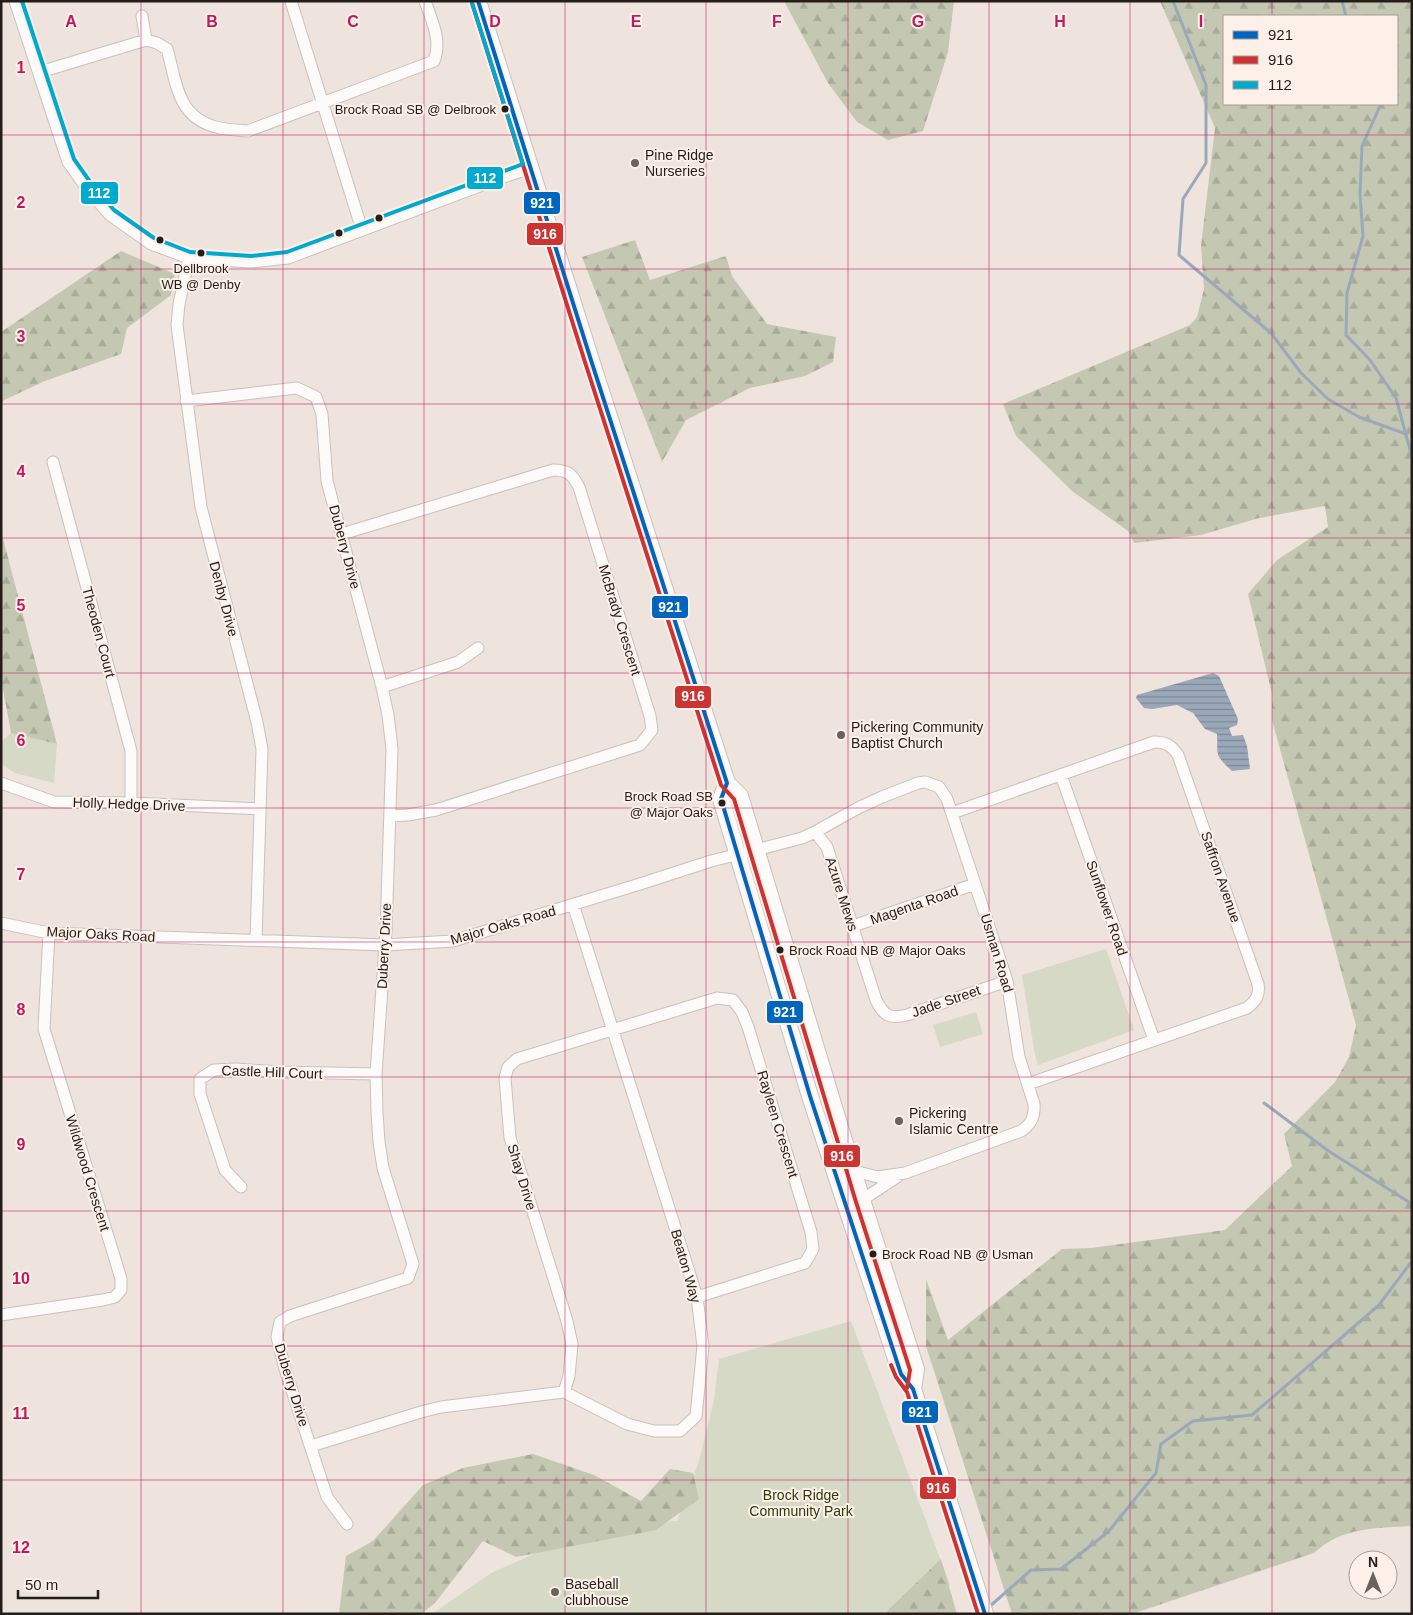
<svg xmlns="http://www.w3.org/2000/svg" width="1413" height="1615" font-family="Helvetica,sans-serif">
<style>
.green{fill:#d6d9c6}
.forest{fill:url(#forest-firs);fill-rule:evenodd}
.water{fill:url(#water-rules)}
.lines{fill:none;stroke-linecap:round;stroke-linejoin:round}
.stream{stroke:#9ba8b9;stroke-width:3}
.minor-casing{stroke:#c9c1bc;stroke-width:13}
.secondary-casing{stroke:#c9c1bc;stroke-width:18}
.minor{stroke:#fcfbfa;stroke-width:11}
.secondary{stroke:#fcfbfa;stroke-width:16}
.bus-1-casing{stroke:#fdf0e9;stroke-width:8}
.bus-2-casing{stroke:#fdf0e9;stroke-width:8}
.bus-3-casing{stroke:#fdf0e9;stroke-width:8}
.bus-1{stroke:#0065bd;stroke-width:4}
.bus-2{stroke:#c33;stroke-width:4}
.bus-3{stroke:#00a9ce;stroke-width:4}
.grid{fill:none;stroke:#c2185b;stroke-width:1;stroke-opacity:0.55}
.bus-dot{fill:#241d19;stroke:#fdf0e9;stroke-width:2}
.poi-dot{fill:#6b625e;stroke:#fdf0e9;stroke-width:2}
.labels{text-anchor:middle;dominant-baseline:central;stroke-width:4;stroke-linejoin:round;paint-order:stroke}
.bus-label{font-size:13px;fill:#241d19;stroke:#fdf0e9;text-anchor:end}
.poi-label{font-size:14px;fill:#241d19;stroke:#fdf0e9;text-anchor:start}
.street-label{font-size:14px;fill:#241d19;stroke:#fdf0e9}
.park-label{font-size:14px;fill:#2a3e07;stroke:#fdf0e9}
.grid-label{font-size:16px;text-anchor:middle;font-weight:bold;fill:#c2185b;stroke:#fdf0e9;stroke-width:4;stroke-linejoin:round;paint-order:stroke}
.line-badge{stroke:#fdf0e9;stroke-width:2}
.badge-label{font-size:14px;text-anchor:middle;font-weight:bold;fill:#fff}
</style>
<defs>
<pattern id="forest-firs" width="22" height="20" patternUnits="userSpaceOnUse" patternTransform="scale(1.25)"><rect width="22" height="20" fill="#c4c8b3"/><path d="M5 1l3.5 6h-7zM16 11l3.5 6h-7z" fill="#a8ab99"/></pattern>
<pattern id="water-rules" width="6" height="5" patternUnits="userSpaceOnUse" patternTransform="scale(1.25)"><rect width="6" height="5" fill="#9ba8b9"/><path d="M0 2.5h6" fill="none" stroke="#7e8896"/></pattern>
</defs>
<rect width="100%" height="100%" fill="#eee3dd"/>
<path class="green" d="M11 733 57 744 54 783 15 773 1 764V742Z
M1106 949 1134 1030 1038 1065 1035 1055 1022 975Z
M976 1012 983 1034 940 1047 933 1025Z
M851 1321 950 1585 909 1614H432L491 1573 593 1528 677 1521 699 1461 714 1400 719 1359Z"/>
<path class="forest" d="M784 1H954L948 52 923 131 888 140 857 122 828 83Z
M1160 1H1412V1526C1376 1528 1342 1527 1314 1553L1132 1614H1012L926 1346V1279L948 1340 1062 1249 1091 1248 1225 1230 1292 1166 1284 1134 1335 1082 1349 1057 1356 1025 1272 720V694L1248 594 1277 560 1328 527 1325 506 1259 518 1201 535 1134 543 1128 531 1072 491 1016 436 1003 404 1190 325 1197 317 1204 289 1201 246 1215 128ZM1397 16V104H1224V16Z
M635 240 650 280 726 256 732 276 767 324 836 337 833 362 805 376 750 388 686 420 662 462 582 257Z
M121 251 175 274 171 295 127 328 121 354 45 381 4 400 1 404V332Z
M1 531 57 744 11 733 1 678Z
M533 1454 594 1475 641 1501 670 1469 693 1473 699 1499 656 1530 516 1557 483 1541 435 1603 421 1614H339L346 1556 373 1541 423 1485 463 1468Z
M941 1559 957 1614H884Z"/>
<path class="water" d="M1213 673 1219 676 1238 719 1237 725 1229 728 1232 736 1243 735 1247 746 1250 769 1232 771C1214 754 1218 756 1217 734L1205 729 1193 713 1177 705 1152 709 1144 708 1136 698 1137 695Z"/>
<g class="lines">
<path class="stream" d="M1173 1 1206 85V163L1183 199 1179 255 1271 333 1301 373 1328 399 1359 417 1406 434
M1342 1 1346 16
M1381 104 1362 146 1360 194 1363 236 1347 293 1346 335 1370 360 1396 398 1412 457
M1264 1103 1327 1150 1412 1204
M989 1607 1031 1570 1061 1569 1108 1532 1156 1473 1161 1444 1193 1421 1252 1415 1379 1305 1412 1261"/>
<g class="minor-casing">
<path id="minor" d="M15 1 68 162 88 190 110 215 151 244 189 258 251 262 288 258 509 175 531 168
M291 1 362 230
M142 16 146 40
M40 72 146 40 157 43 167 49C177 84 177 119 220 128 229 130 239 130 248 131L434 61C442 41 432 21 425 1
M189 258 179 304 177 325 201 507 257 722 262 749 256 940
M186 401 297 388 316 397 322 414 327 481 382 687 388 715 392 749 386 931 376 1074 377 1113 379 1142 383 1168 413 1264 408 1278 290 1316 280 1322 277 1337 285 1369 327 1497 347 1524
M53 462 131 751V803
M342 534 553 470C568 470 572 474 579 487L650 716 652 730 640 745 436 810 408 815 391 816
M382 687 458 662 478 648
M1061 775 1154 1040
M1 783 54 802 131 803 260 809
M952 813 1154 742C1166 742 1171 745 1178 755L1258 984C1260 995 1256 1001 1247 1008L1028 1084
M815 832 827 847 876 1000C884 1016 889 1019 907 1015L1007 981
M1 923 49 933 385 945 453 941 640 884 711 861 756 850 802 838 815 832 858 808 882 797 918 783 925 782 939 787 947 799 1007 981 1019 1057 1034 1104C1035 1117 1031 1125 1021 1131L905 1173 878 1177 854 1171
M853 926 975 884
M241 1187 225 1170 200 1094V1079L214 1070 236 1069 279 1072 376 1074
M862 1200 897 1177
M1 1315 103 1300 115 1297 121 1290V1279L115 1259 44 1029 49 933
M564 1392 569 1376 572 1344 567 1321 510 1138 505 1078 508 1067 517 1059 717 998 733 1000 742 1012 748 1027 811 1232 813 1249 805 1263 697 1297
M311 1446 421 1412 441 1407 564 1392 627 1424 654 1431H680L696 1416 703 1346 697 1297 573 904"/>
</g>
<g class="secondary-casing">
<path id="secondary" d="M478 1 590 357 727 783 740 796 862 1200 916 1369 913 1389
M727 783 721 799 810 1096 901 1374 913 1389 985 1614"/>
</g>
<use href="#minor" class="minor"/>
<use href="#secondary" class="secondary"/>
<g class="bus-1-casing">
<path id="bus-1" d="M478 1 590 357 727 783 721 799 810 1096 901 1374 913 1389 985 1614"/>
</g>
<g class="bus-2-casing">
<path id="bus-2" d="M472 3 584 359 721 785 734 799 856 1202 910 1370 907 1388
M891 1365 896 1377 907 1392 978 1614"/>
</g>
<g class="bus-3-casing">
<path id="bus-3" d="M22 1 74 159 93 186 114 210 154 238 190 252 251 256 287 252 523 164 472 3"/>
</g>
<use href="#bus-1" class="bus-1"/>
<use href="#bus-2" class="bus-2"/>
<use href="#bus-3" class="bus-3"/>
</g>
<path class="grid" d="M141 1V1614M283 1V1614M424 1V1614M565 1V1614M706 1V1614M848 1V1614M989 1V1614M1130 1V1614M1272 1V16M1272 104V1614M1 135H1412M1 269H1412M1 404H1412M1 538H1412M1 673H1412M1 808H1412M1 942H1412M1 1077H1412M1 1211H1412M1 1346H1412M1 1480H1412"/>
<g class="bus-dot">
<circle cx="505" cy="109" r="4.5"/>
<circle cx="379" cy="218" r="4.5"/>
<circle cx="339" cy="233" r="4.5"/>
<circle cx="160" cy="240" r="4.5"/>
<circle cx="201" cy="253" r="4.5"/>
<circle cx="722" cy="803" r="4.5"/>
<circle cx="780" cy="950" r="4.5"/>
<circle cx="873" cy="1254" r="4.5"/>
</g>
<g class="poi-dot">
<circle cx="635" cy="163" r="5"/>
<circle cx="841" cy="735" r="5"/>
<circle cx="899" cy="1121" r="5"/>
<circle cx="555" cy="1592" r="5"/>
</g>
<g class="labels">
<g class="bus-label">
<text x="496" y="109">Brock Road SB @ Delbrook</text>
<text x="201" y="268" text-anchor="middle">Dellbrook<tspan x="201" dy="16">WB @ Denby</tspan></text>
<text x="713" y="796">Brock Road SB<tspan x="713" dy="16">@ Major Oaks</tspan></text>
<text x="789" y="950" text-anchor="start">Brock Road NB @ Major Oaks</text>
<text x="882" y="1254" text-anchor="start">Brock Road NB @ Usman</text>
</g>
<g class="poi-label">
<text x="645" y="155">Pine Ridge<tspan x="645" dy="16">Nurseries</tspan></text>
<text x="851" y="727">Pickering Community<tspan x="851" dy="16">Baptist Church</tspan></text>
<text x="909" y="1113">Pickering<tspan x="909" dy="16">Islamic Centre</tspan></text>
<text x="565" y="1584">Baseball<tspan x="565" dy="16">clubhouse</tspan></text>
</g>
<g class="street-label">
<text transform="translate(345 547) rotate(75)">Duberry Drive</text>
<text transform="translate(224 599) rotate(75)">Denby Drive</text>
<text transform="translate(620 620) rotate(73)">McBrady Crescent</text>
<text transform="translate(99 632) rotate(75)">Theoden Court</text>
<text transform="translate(129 804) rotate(2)">Holly Hedge Drive</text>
<text transform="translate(1221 877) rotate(71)">Saffron Avenue</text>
<text transform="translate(842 894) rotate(72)">Azure Mews</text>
<text transform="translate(914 905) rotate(-19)">Magenta Road</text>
<text transform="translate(1107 908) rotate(71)">Sunflower Road</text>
<text transform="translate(503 925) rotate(-16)">Major Oaks Road</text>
<text transform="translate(101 934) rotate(3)">Major Oaks Road</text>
<text transform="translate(384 946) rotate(-87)">Duberry Drive</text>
<text transform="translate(997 953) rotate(73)">Usman Road</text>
<text transform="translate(946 1001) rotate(-19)">Jade Street</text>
<text transform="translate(272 1072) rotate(2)">Castle Hill Court</text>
<text transform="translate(778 1124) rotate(73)">Rayleen Crescent</text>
<text transform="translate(88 1173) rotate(73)">Wildwood Crescent</text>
<text transform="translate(522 1177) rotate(73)">Shay Drive</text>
<text transform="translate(686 1266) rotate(74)">Beaton Way</text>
<text transform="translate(292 1385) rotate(73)">Duberry Drive</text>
</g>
<g class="park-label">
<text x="801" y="1495">Brock Ridge<tspan x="801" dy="16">Community Park</tspan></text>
</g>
</g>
<g class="grid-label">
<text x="71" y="27">A</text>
<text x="212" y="27">B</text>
<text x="353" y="27">C</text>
<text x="495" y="27">D</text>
<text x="636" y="27">E</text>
<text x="777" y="27">F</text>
<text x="918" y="27">G</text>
<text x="1060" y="27">H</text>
<text x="1201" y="27">I</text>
<text x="21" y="73">1</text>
<text x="21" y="208">2</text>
<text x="21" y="342">3</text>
<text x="21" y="477">4</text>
<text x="21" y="611">5</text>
<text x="21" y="746">6</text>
<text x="21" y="880">7</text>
<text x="21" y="1015">8</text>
<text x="21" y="1150">9</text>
<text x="21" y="1284">10</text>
<text x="21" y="1419">11</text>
<text x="21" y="1553">12</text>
</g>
<g class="line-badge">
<rect x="466" y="166" width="38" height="24" rx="5" fill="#00a9ce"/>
<rect x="80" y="181" width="39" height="24" rx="5" fill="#00a9ce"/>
<rect x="523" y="191" width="38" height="24" rx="5" fill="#0065bd"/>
<rect x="526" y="222" width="38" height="24" rx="5" fill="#c33"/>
<rect x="651" y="595" width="38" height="24" rx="5" fill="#0065bd"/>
<rect x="674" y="685" width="38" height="24" rx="5" fill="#c33"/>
<rect x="766" y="1000" width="38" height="24" rx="5" fill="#0065bd"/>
<rect x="823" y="1144" width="38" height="24" rx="5" fill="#c33"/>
<rect x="901" y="1400" width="38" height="24" rx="5" fill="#0065bd"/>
<rect x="919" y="1476" width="38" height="24" rx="5" fill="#c33"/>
</g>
<g class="badge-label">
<text x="485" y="183">112</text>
<text x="99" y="198">112</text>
<text x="542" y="208">921</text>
<text x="545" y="239">916</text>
<text x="670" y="612">921</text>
<text x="693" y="701">916</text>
<text x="785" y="1017">921</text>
<text x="842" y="1161">916</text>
<text x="920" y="1417">921</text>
<text x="938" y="1493">916</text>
</g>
<rect width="1413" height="1615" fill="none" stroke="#241d19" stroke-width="5"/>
<rect x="1223" y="15" width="175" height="90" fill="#fdf0e9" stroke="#a69c96"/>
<rect x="1233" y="31" width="25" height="8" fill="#0065bd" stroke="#a69c96"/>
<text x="1268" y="40" font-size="15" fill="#241d19">921</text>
<rect x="1233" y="56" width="25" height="8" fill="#cc3333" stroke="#a69c96"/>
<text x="1268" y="65" font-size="15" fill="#241d19">916</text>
<rect x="1233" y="81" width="25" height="8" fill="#00a9ce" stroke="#a69c96"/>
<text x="1268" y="90" font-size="15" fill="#241d19">112</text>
<g transform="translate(1373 1575)"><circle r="24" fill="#fdf0e9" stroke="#a69c96"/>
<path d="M0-4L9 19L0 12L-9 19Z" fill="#6b625e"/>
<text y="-8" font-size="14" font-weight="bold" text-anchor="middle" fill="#241d19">N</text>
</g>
<path d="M18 1590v8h80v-8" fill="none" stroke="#241d19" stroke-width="2.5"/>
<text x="25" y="1590" font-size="15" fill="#241d19" stroke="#fdf0e9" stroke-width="4" paint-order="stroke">50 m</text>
</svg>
